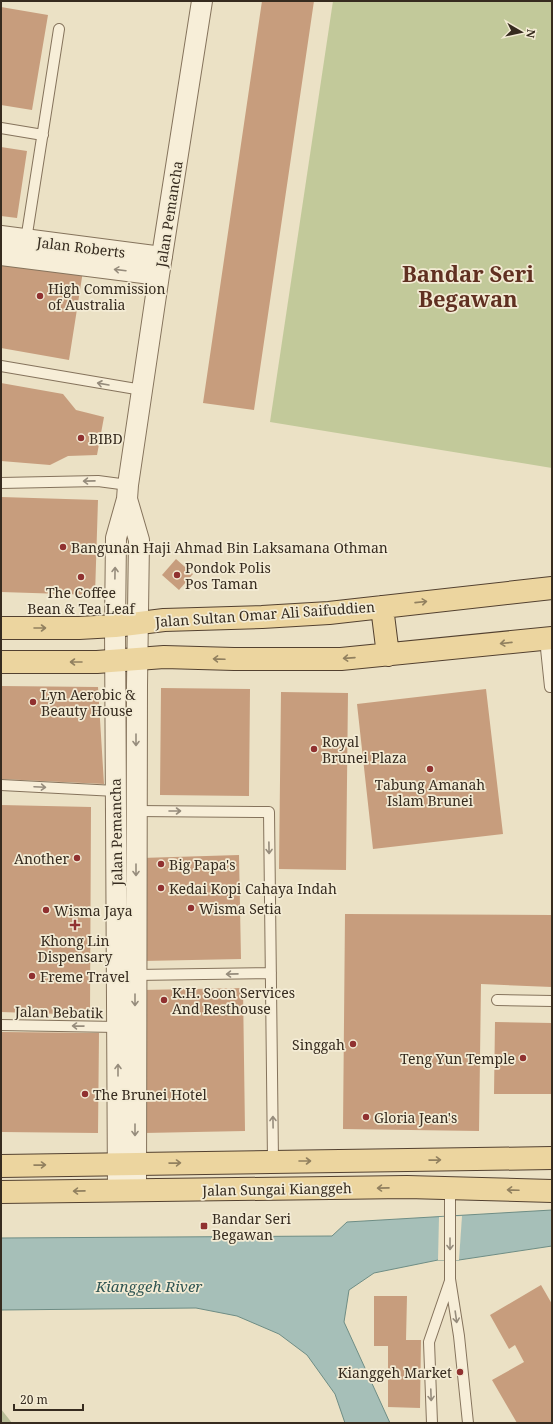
<svg xmlns="http://www.w3.org/2000/svg" width="553" height="1424" font-family="'Noto Serif',serif">
<style>
.green{fill:#c2c99a}
.cemetery{fill:#b9be98}
.water{fill:#a6bfb8;stroke:#6e8d85}
.pier{fill:#ebe1c5}
.building{fill:#c79d7d}
.lines{fill:none;stroke-linecap:round;stroke-linejoin:round}
.service-casing{stroke:#85735c;stroke-width:12}
.minor-casing{stroke:#85735c;stroke-width:22}
.primary-casing{stroke:#534130;stroke-width:24}
.service{stroke:#f7eed8;stroke-width:10}
.minor{stroke:#f7eed8;stroke-width:20}
.primary{stroke:#ecd59f;stroke-width:22}
.oneway{stroke:#968c7c}
.oneway2{stroke:#91805f}
.poi-dot{fill:#903130;stroke:#f3ebd4;stroke-width:1.5}
.labels{text-anchor:middle;dominant-baseline:central;stroke-width:3.5;stroke-linejoin:round;paint-order:stroke}
.street-label{font-size:14px;fill:#362b1f;stroke:#f3ebd4}
.poi-label{font-size:14px;fill:#362b1f;stroke:#f3ebd4;text-anchor:start}
.water-label{font-size:15px;font-style:italic;fill:#2f5553;stroke:#f3ebd4}
.town-label{font-size:22px;font-weight:bold;fill:#603021;stroke:#f3ebd4}
</style>
<rect width="100%" height="100%" fill="#ebe1c5"/>
<path class="green" d="M333 1H552V468L270 422Z"/>
<path class="cemetery" d="M1 1409 12 1423H1Z"/>
<path class="water" d="M552 1210V1246L459 1260H438L374 1273 349 1290 344 1322 390 1423H345L335 1394 307 1355 279 1334 237 1316 196 1308 1 1310V1238L332 1236 347 1222Z"/>
<path class="pier" d="M462 1216 459 1260H438L439 1217Z"/>
<path class="building" d="M262 1H314L254 410 203 403Z
M1 7 48 15 32 110 1 105Z
M1 147 27 151 17 218 1 216Z
M1 258 83 271 69 360 1 348Z
M1 383 63 394 76 410 104 417 97 455 68 456 50 465 1 461Z
M1 497 98 500 95 595 1 592Z
M176 559 193 574 179 590 162 575Z
M1 686 98 687 104 784 1 779Z
M161 688 250 689 249 796 160 795Z
M486 689 503 834 373 849 357 704Z
M281 692 348 693 346 870 279 869Z
M1 805 91 807 90 1015 1 1012Z
M239 855 241 959 143 961 141 858Z
M345 914 552 915V987L481 984 479 1131 343 1129Z
M243 988 245 1131 144 1133 142 990Z
M495 1022 552 1023V1094H494Z
M1 1032 99 1033 98 1133 1 1132Z
M541 1285 552 1304V1423H517L492 1380 524 1362 515 1345 509 1349 490 1315Z
M374 1296H407L406 1340H421L420 1408 388 1407V1346H374Z"/>
<g class="lines">
<g class="service-casing">
<path id="service" d="M1 128 43 135
M26 240 59 29
M1 366 142 390
M1 483 98 481 128 485
M545 639 550 687
M1 785 116 791
M136 811 269 812 273 1161
M135 975 271 973
M497 1000 552 1001
M1 1025 117 1027
M450 1188V1279L459 1336 468 1423
M432 1423 429 1342 450 1281"/>
</g>
<g class="minor-casing">
<path id="minor" d="M1 236 162 257
M1 255 159 275
M127 499 139 540 137 685 136 1190
M118 1191 115 626 116 538 127 499 128 485 159 275 202 1"/>
</g>
<g class="primary-casing">
<path id="primary" d="M382 607 388 655
M1 628H79L115 626 164 620 262 617 329 613 552 588
M1 662H97L164 657 234 659H341L552 638
M1 1166 552 1158
M1 1192 407 1187 552 1191"/>
</g>
<use href="#service" class="service"/>
<use href="#minor" class="minor"/>
<use href="#primary" class="primary"/>
</g>
<defs><path id="oneway-shaft" d="M-6 0H5M1.5-3L5.5 0L1.5 3" fill="none" stroke-width="1.6" stroke-linecap="round" stroke-linejoin="round"/></defs>
<g class="oneway">
<use href="#oneway-shaft" transform="translate(120 270) rotate(-173)"/>
<use href="#oneway-shaft" transform="translate(103 384) rotate(-170)"/>
<use href="#oneway-shaft" transform="translate(89 481) rotate(179)"/>
<use href="#oneway-shaft" transform="translate(115 573) rotate(-89)"/>
<use href="#oneway-shaft" transform="translate(136 740) rotate(90)"/>
<use href="#oneway-shaft" transform="translate(40 787) rotate(3)"/>
<use href="#oneway-shaft" transform="translate(175 811)"/>
<use href="#oneway-shaft" transform="translate(269 848) rotate(89)"/>
<use href="#oneway-shaft" transform="translate(136 870) rotate(90)"/>
<use href="#oneway-shaft" transform="translate(232 974) rotate(179)"/>
<use href="#oneway-shaft" transform="translate(135 1000) rotate(90)"/>
<use href="#oneway-shaft" transform="translate(78 1026) rotate(-179)"/>
<use href="#oneway-shaft" transform="translate(118 1070) rotate(-90)"/>
<use href="#oneway-shaft" transform="translate(273 1122) rotate(-91)"/>
<use href="#oneway-shaft" transform="translate(135 1130) rotate(90)"/>
<use href="#oneway-shaft" transform="translate(450 1244) rotate(90)"/>
<use href="#oneway-shaft" transform="translate(456 1317) rotate(82)"/>
<use href="#oneway-shaft" transform="translate(431 1395) rotate(88)"/>
</g>
<g class="oneway2">
<use href="#oneway-shaft" transform="translate(421 602) rotate(-6)"/>
<use href="#oneway-shaft" transform="translate(40 628)"/>
<use href="#oneway-shaft" transform="translate(506 643) rotate(174)"/>
<use href="#oneway-shaft" transform="translate(349 658) rotate(176)"/>
<use href="#oneway-shaft" transform="translate(219 659) rotate(-178)"/>
<use href="#oneway-shaft" transform="translate(76 662) rotate(180)"/>
<use href="#oneway-shaft" transform="translate(435 1160) rotate(-1)"/>
<use href="#oneway-shaft" transform="translate(305 1161)"/>
<use href="#oneway-shaft" transform="translate(175 1163) rotate(-1)"/>
<use href="#oneway-shaft" transform="translate(40 1165) rotate(-1)"/>
<use href="#oneway-shaft" transform="translate(383 1188) rotate(179)"/>
<use href="#oneway-shaft" transform="translate(513 1190) rotate(-178)"/>
<use href="#oneway-shaft" transform="translate(79 1191) rotate(179)"/>
</g>
<g class="poi-dot">
<circle cx="40" cy="296" r="4"/>
<circle cx="81" cy="438" r="4"/>
<circle cx="63" cy="547" r="4"/>
<circle cx="177" cy="575" r="4"/>
<circle cx="81" cy="577" r="4"/>
<circle cx="33" cy="702" r="4"/>
<circle cx="314" cy="749" r="4"/>
<circle cx="430" cy="769" r="4"/>
<circle cx="77" cy="858" r="4"/>
<circle cx="161" cy="864" r="4"/>
<circle cx="161" cy="888" r="4"/>
<circle cx="191" cy="908" r="4"/>
<circle cx="46" cy="910" r="4"/>
<path d="M73 919h4v4h4v4h-4v4h-4v-4h-4v-4h4z"/>
<circle cx="32" cy="976" r="4"/>
<circle cx="164" cy="1000" r="4"/>
<circle cx="353" cy="1044" r="4"/>
<circle cx="523" cy="1058" r="4"/>
<circle cx="85" cy="1094" r="4"/>
<circle cx="366" cy="1117" r="4"/>
<rect x="200" y="1222" width="8" height="8" rx="2"/>
<circle cx="460" cy="1372" r="4"/>
</g>
<g class="labels">
<g class="street-label">
<text transform="translate(169 214) rotate(-81)">Jalan Pemancha</text>
<text transform="translate(81 247) rotate(7)">Jalan Roberts</text>
<text transform="translate(265 614) rotate(-4)">Jalan Sultan Omar Ali Saifuddien</text>
<text transform="translate(116 832) rotate(-91)">Jalan Pemancha</text>
<text transform="translate(59 1012) rotate(1)">Jalan Bebatik</text>
<text transform="translate(277 1189) rotate(-1)">Jalan Sungai Kianggeh</text>
</g>
<g class="poi-label">
<text x="48" y="288">High Commission<tspan x="48" dy="16">of Australia</tspan></text>
<text x="89" y="438">BIBD</text>
<text x="71" y="547">Bangunan Haji Ahmad Bin Laksamana Othman</text>
<text x="185" y="567">Pondok Polis<tspan x="185" dy="16">Pos Taman</tspan></text>
<text x="81" y="592" text-anchor="middle">The Coffee<tspan x="81" dy="16">Bean &amp; Tea Leaf</tspan></text>
<text x="41" y="694">Lyn Aerobic &amp;<tspan x="41" dy="16">Beauty House</tspan></text>
<text x="322" y="741">Royal<tspan x="322" dy="16">Brunei Plaza</tspan></text>
<text x="430" y="784" text-anchor="middle">Tabung Amanah<tspan x="430" dy="16">Islam Brunei</tspan></text>
<text x="69" y="858" text-anchor="end">Another</text>
<text x="169" y="864">Big Papa's</text>
<text x="169" y="888">Kedai Kopi Cahaya Indah</text>
<text x="199" y="908">Wisma Setia</text>
<text x="54" y="910">Wisma Jaya</text>
<text x="75" y="940" text-anchor="middle">Khong Lin<tspan x="75" dy="16">Dispensary</tspan></text>
<text x="40" y="976">Freme Travel</text>
<text x="172" y="992">K.H. Soon Services<tspan x="172" dy="16">And Resthouse</tspan></text>
<text x="345" y="1044" text-anchor="end">Singgah</text>
<text x="515" y="1058" text-anchor="end">Teng Yun Temple</text>
<text x="93" y="1094">The Brunei Hotel</text>
<text x="374" y="1117">Gloria Jean's</text>
<text x="212" y="1218">Bandar Seri<tspan x="212" dy="16">Begawan</tspan></text>
<text x="452" y="1372" text-anchor="end">Kianggeh Market</text>
</g>
<g class="water-label">
<text x="149" y="1286">Kianggeh River</text>
</g>
<g class="town-label">
<text x="468" y="273">Bandar Seri<tspan x="468" dy="25">Begawan</tspan></text>
</g>
</g>
<rect width="553" height="1424" fill="none" stroke="#362b1f" stroke-width="4"/>
<g transform="translate(521 32) rotate(99)" stroke="#f3ebd4" stroke-width="3" paint-order="stroke">
<path d="M0-3L7 15L0 10L-7 15Z" fill="#362b1f"/>
<text y="-6" font-size="11" font-weight="bold" text-anchor="middle" fill="#362b1f">N</text>
</g>
<path d="M14 1404v6h69v-6" fill="none" stroke="#362b1f" stroke-width="2"/>
<text x="20" y="1404" font-size="12" fill="#362b1f" stroke="#f3ebd4" stroke-width="3" paint-order="stroke">20 m</text>
</svg>
